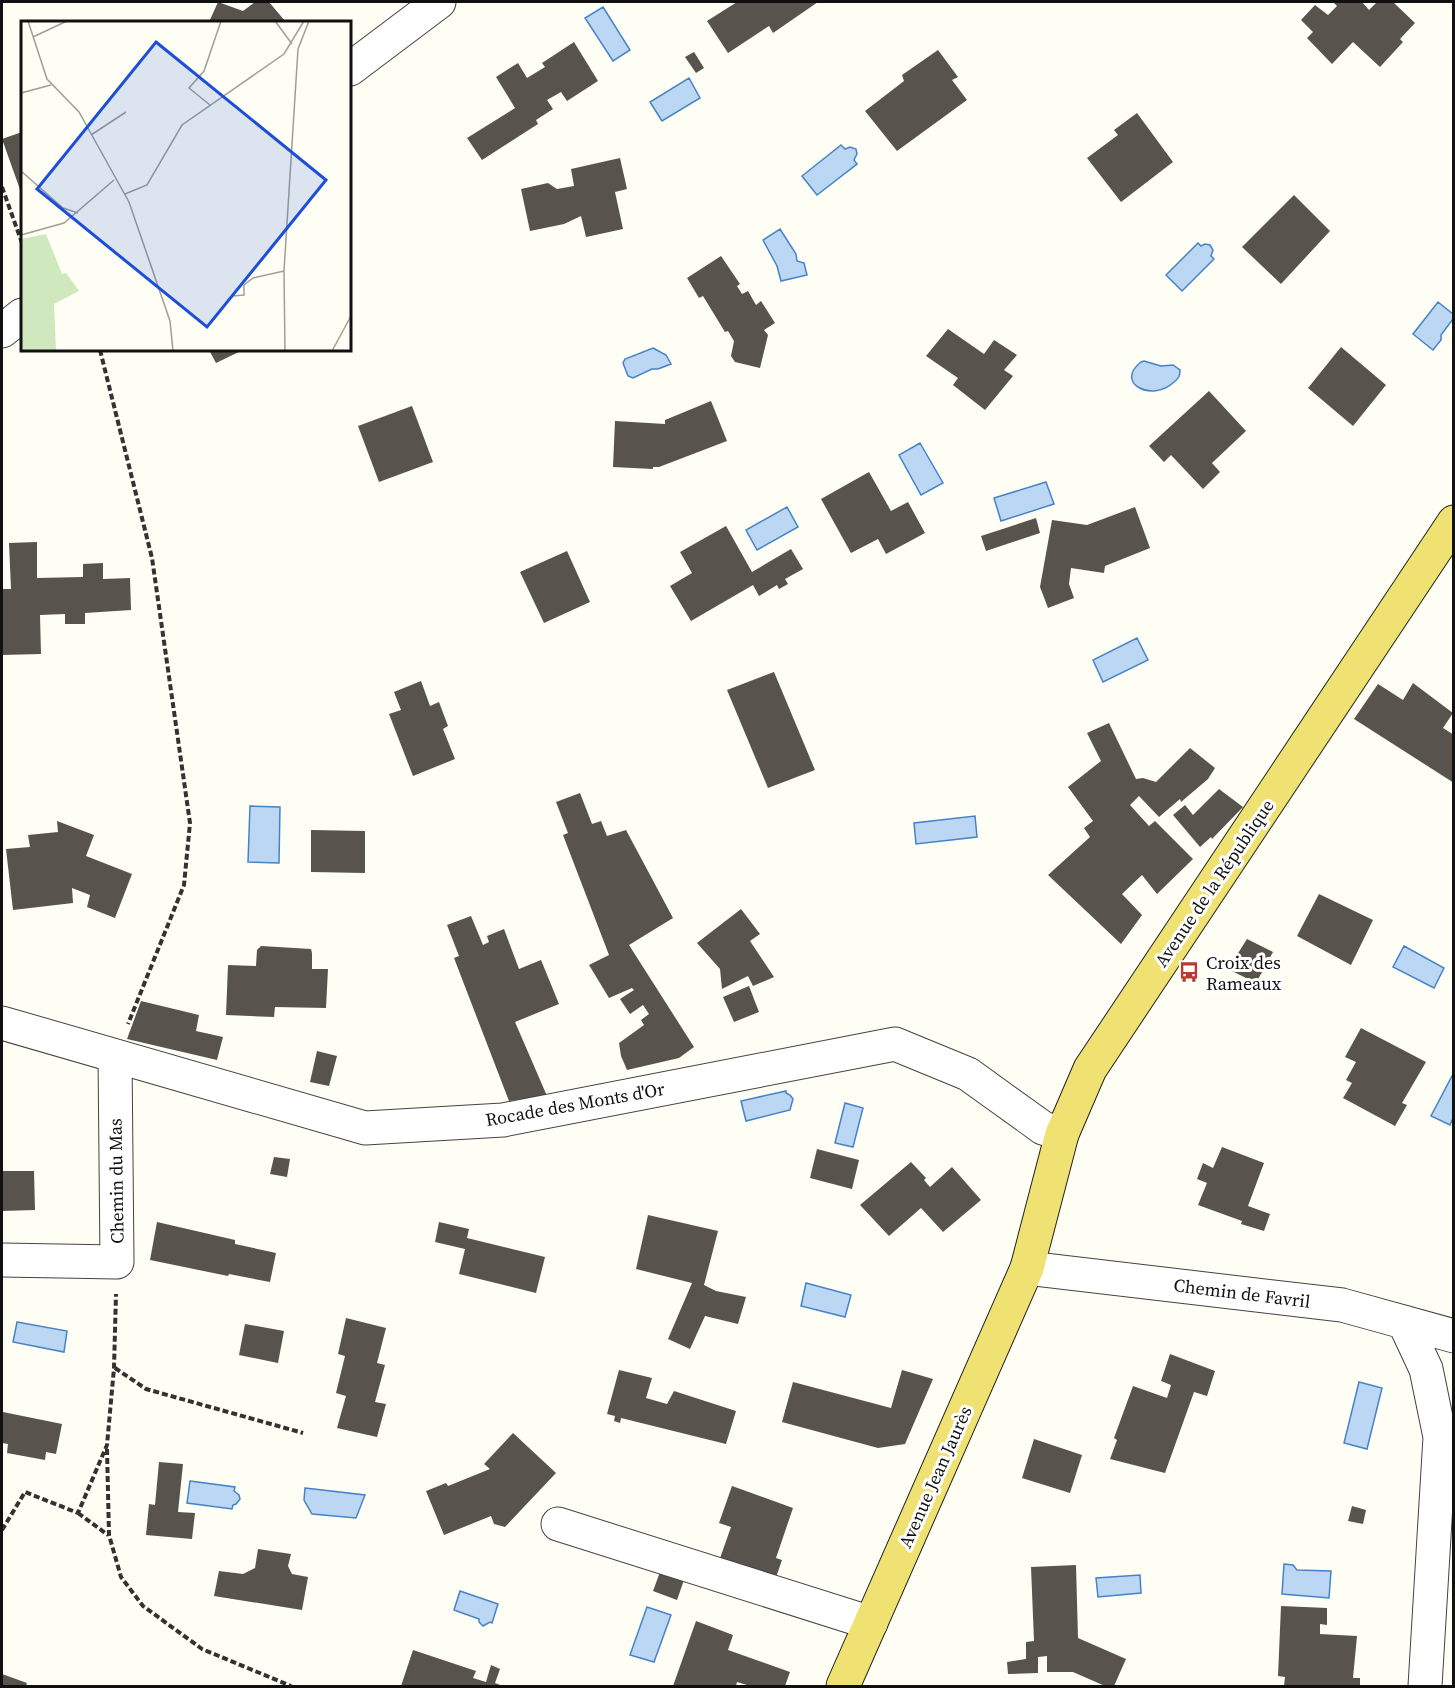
<svg xmlns="http://www.w3.org/2000/svg" width="1455" height="1688" font-family="'Source Serif 4',serif">
<style>
.water{fill:#bbd7f3;stroke:#4683c6;stroke-width:1.5}
.building{fill:#58534d}
.lines{fill:none;stroke-linecap:round;stroke-linejoin:round}
.minor-casing{stroke:#434343;stroke-width:35}
.major-casing{stroke:#212121;stroke-width:35}
.path{stroke:#323232;stroke-width:4;stroke-dasharray:6 3;stroke-linecap:butt}
.minor{stroke:#fff;stroke-width:33}
.major{stroke:#f0e272;stroke-width:33}
.labels{text-anchor:middle;dominant-baseline:central;stroke-width:6;stroke-linejoin:round;paint-order:stroke}
.street-label{font-size:18px;fill:#101010;stroke:#fff}
.poi-label{font-size:18px;fill:#101010;stroke:#fff;text-anchor:start}
.inset-road{fill:none;stroke:#9f9f99;stroke-width:1.5}
.view{fill:#1d4ed8;fill-opacity:0.15;stroke:#1d4ed8;stroke-width:3}
.inset-edge{fill:none;stroke:#101010;stroke-width:3}
</style>
<rect width="100%" height="100%" fill="#fefef4"/>
<path class="water" d="M603 7 630 50 613 61 585 18Z
M689 78 700 98 662 121 650 102Z
M841 145 845 149 850 147 856 149 857 154 854 160 857 164 817 195 802 176Z
M780 229 796 254 797 261 804 263 807 275 781 281 777 266 763 240Z
M1198 243 1201 246 1205 244 1210 245 1213 250 1211 256 1214 259 1182 291 1166 275Z
M1438 302 1453 314V319L1441 335V340L1433 350 1413 334Z
M653 348 666 355 671 364 658 369H652L633 378 628 376 623 363 625 359Z
M1144 361 1161 366 1173 365 1180 370C1180 376 1179 378 1174 382 1152 403 1114 383 1141 362Z
M920 443 943 483 921 495 899 455Z
M1046 482 1054 504 1001 521 994 498Z
M787 507 798 527 757 550 746 530Z
M1137 638 1148 660 1103 682 1093 660Z
M250 806 280 807 279 863 248 862Z
M975 816 977 837 916 844 914 823Z
M1404 946 1444 968 1434 988 1393 967Z
M1452 1076 1454 1077 1453 1118 1450 1125 1431 1116Z
M786 1091V1093L790 1095 793 1099 790 1110 746 1121 741 1101Z
M845 1103 863 1108 853 1147 835 1143Z
M806 1283 851 1295 845 1317 801 1306Z
M17 1322 67 1331 64 1352 13 1342Z
M1359 1382 1382 1388 1367 1449 1344 1443Z
M190 1481 235 1487 234 1491 239 1495 240 1499 236 1504 233 1505 232 1509 187 1503Z
M305 1488 365 1495 356 1518 312 1514 304 1500Z
M1284 1564 1293 1565 1297 1570 1331 1571 1329 1598 1282 1594Z
M1140 1575 1141 1593 1098 1597 1096 1578Z
M460 1591 498 1604 492 1623 490 1622 483 1626 479 1622V1619L454 1610Z
M647 1607 671 1615 654 1662 630 1655Z"/>
<path class="building" d="M218 2 243 11 255 2H269L285 21 282 22H209Z
M737 2H818L773 33 769 26 728 53 707 21Z
M1333 2H1362L1369 10 1377 2H1393L1415 23 1400 39 1403 42 1380 67 1353 42 1332 64 1307 38 1313 32 1301 20 1315 5 1328 15 1337 6Z
M574 42 598 81 567 101 561 92 547 100 553 109 536 120 538 124 482 160 467 138 515 108 496 77 518 63 527 78 545 67 542 63Z
M938 50 958 77 952 80 967 100 897 151 865 111 904 81 902 75Z
M694 52 704 68 696 73 685 57Z
M1137 113 1173 162 1121 202 1087 158 1118 135 1114 130Z
M22 132V195L2 139Z
M620 158 627 189 615 192 623 229 586 237 581 216 564 224 530 231 521 189 548 183 557 189 574 186 571 169Z
M1294 195 1330 231 1281 284 1242 247Z
M721 256 740 284 737 286 742 294 748 291 756 305 761 301 775 323 764 330 768 335 760 368 735 362 731 356 734 341 728 331 725 332 703 296 699 298 687 278Z
M948 329 984 354 994 340 1017 355 1004 370 1013 376 985 410 953 385 958 378 926 356Z
M1341 347 1386 385 1353 426 1308 388Z
M209 350H243L216 363Z
M1209 391 1246 431 1212 463 1220 472 1203 489 1171 455 1164 462 1149 446Z
M711 401 727 441 659 467H653V469L613 467 615 421 665 424V420Z
M412 406 433 462 379 482 358 426Z
M869 472 891 511 908 502 925 533 886 554 878 539 851 553 821 499Z
M1135 507 1150 548 1105 566 1104 573 1071 568 1069 584 1074 598 1048 608 1040 587 1052 520 1087 525Z
M1036 518 1040 533 986 551 981 536Z
M726 526 752 572 791 549 803 569 785 579 788 584 779 589 777 585 759 596 753 585 691 621 670 586 692 573 680 552Z
M37 542V578L83 577V564L103 563V579L130 578 131 610 85 613V624H65V614L40 615 41 654 2 655V589H11L9 543Z
M567 551 590 602 544 623 520 572Z
M774 672 815 770 768 788 727 690Z
M421 681 430 706 439 702 448 726 443 729 455 759 413 776 389 714 401 710 394 692Z
M1413 683 1453 713 1443 728 1454 735V783L1354 719 1378 684 1403 700Z
M1109 723 1136 779 1143 778 1156 782 1190 748 1215 768 1208 779 1181 802 1180 799 1159 817 1139 796 1130 805 1149 826 1155 821 1193 859 1157 894 1142 875 1122 894 1142 915 1121 944 1048 875 1090 837 1084 828 1093 821 1068 787 1101 761 1087 733Z
M1219 789 1243 807 1212 839 1211 837 1200 847 1173 815 1185 805 1193 815Z
M580 793 592 824 601 821 607 836 626 830 673 918 629 945 694 1047 679 1058 627 1070 621 1056 619 1043 644 1025 641 1020 649 1014 643 1005 630 1014 620 999 634 990 632 988 609 998 589 965 609 955 563 835 568 833 556 802Z
M57 821 94 835 86 856 132 874 115 918 87 907 90 895 72 888 73 903 13 910 6 849 30 847 28 835 58 832Z
M311 830 365 831V873L311 872Z
M1319 894 1373 920 1351 965 1297 936Z
M741 909 760 934 750 941 774 977 753 986 748 976 722 989 720 969 697 943Z
M471 916 483 945 489 942 487 936 504 929 519 969 541 960 559 1004 515 1022 547 1096 509 1101 454 958 459 956 447 925Z
M1247 939 1273 952 1256 983 1228 969Z
M261 946 311 949 312 953V969H328L326 1008 275 1007 274 1017 226 1015 228 965 256 966 257 950Z
M749 986 759 1012 734 1022 723 997Z
M141 1001 199 1015 196 1031 223 1037 217 1060 127 1039Z
M1361 1028 1426 1062 1402 1103 1407 1105 1395 1126 1343 1098 1352 1083 1346 1080 1356 1062 1345 1057Z
M317 1051 337 1056 329 1086 310 1082Z
M1222 1147 1264 1163 1248 1206 1270 1214 1264 1231 1241 1224 1242 1221 1198 1205 1207 1183 1197 1179 1203 1163 1213 1168Z
M817 1149 859 1160 852 1189 810 1178Z
M274 1157 290 1159 287 1177 270 1174Z
M911 1162 926 1178 924 1180 930 1187 952 1167 981 1200 943 1232 921 1208 889 1236 860 1205Z
M2 1171H34L35 1210 2 1211Z
M648 1215 718 1231 704 1285 716 1291 746 1297 738 1324 705 1316 690 1349 668 1339 692 1283 636 1269Z
M157 1222 235 1240V1244L276 1253 270 1282 229 1274 228 1276 150 1260Z
M439 1222 469 1229 467 1238 545 1257 536 1293 459 1274 465 1249 435 1242Z
M346 1318 386 1328 377 1363 385 1365 375 1402 386 1404 377 1437 337 1428 346 1396 336 1393 345 1356 338 1354Z
M245 1324 284 1331 278 1363 239 1355Z
M1170 1354 1215 1371 1207 1396 1194 1392 1165 1473 1110 1459 1117 1440 1114 1438 1133 1386 1167 1398 1171 1385 1161 1381Z
M619 1370 652 1378 646 1398 667 1404 674 1391 736 1411 726 1444 621 1418 620 1423 614 1421 615 1416 607 1414Z
M902 1370 933 1379 905 1444 878 1448 782 1422 793 1382 891 1408Z
M3 1412 62 1424 56 1454 46 1452 45 1460 7 1453 8 1444 2 1443V1422Z
M513 1433 556 1473 505 1527 494 1524 491 1516 444 1535 426 1491 446 1483 448 1486 490 1469 484 1464Z
M1034 1439 1082 1455 1070 1493 1022 1478Z
M159 1462 183 1464 178 1512 195 1513 192 1539 146 1535 149 1504 155 1505Z
M732 1486 793 1508 776 1558 782 1560 774 1583 718 1564 731 1527 719 1523Z
M1352 1506 1366 1510 1363 1524 1348 1521Z
M258 1549 291 1554 288 1566 292 1574 308 1577 302 1610 214 1596 219 1571 243 1574 255 1568Z
M1076 1565 1078 1638 1126 1659 1114 1686H1105L1073 1672H1047V1656L1038 1657V1673L1008 1674 1007 1662 1026 1659V1642L1034 1641 1031 1567Z
M660 1572 684 1580 677 1600 653 1591Z
M1281 1606 1327 1608V1625L1320 1624V1634L1357 1636 1353 1678H1360V1686H1284L1285 1677 1278 1676Z
M696 1621 733 1635 728 1650 790 1672 785 1686H750L737 1682 736 1686H673Z
M413 1650 476 1671 473 1678 486 1682 491 1665 500 1669 495 1683 503 1686H401Z
M2 1674 27 1683 26 1686H2Z"/>
<g class="lines">
<g class="minor-casing">
<path id="minor" d="M350 69 439 2
M2 331 22 315
M2 1023 365 1128 503 1120 895 1044 968 1074 1043 1128 1062 1134
M2 1260 117 1262 115 1056
M1027 1268 1342 1305 1454 1336
M1404 1322 1426 1369 1440 1437 1425 1686
M558 1524 871 1623"/>
</g>
<g class="major-casing">
<path id="major" d="M843 1686 1027 1268 1062 1134 1090 1069 1454 522"/>
</g>
<path class="path" d="M2 187 22 243
M100 350 152 558 190 823 184 885 128 1024
M115 1368 146 1389 303 1433
M107 1449 109 1535 121 1577 143 1606 202 1649 291 1686
M78 1513 108 1535
M2 1530 25 1492 78 1513 107 1445 114 1368 116 1294"/>
<use href="#minor" class="minor"/>
<use href="#major" class="major"/>
</g>
<defs>
<g id="bus-bare" transform="scale(1.62)"><path d="M-5-6H5V4H4V6H2V4H-2V6H-4V4H-5ZM-3.5-4V0h7V-4ZM-3.5 1.2v1.5H-2V1.2ZM2 1.2v1.5H3.5V1.2Z" fill="#b93a2f" stroke="#fff" stroke-width="2.5" paint-order="stroke"/></g>
</defs>
<g fill-rule="evenodd">
<use href="#bus-bare" x="1189" y="972"/>
</g>
<g class="labels">
<g class="street-label">
<text transform="translate(1214 883) rotate(-56)">Avenue de la République</text>
<text transform="translate(575 1104) rotate(-10)">Rocade des Monts d'Or</text>
<text transform="translate(116 1181) rotate(-91)">Chemin du Mas</text>
<text transform="translate(1242 1293) rotate(7)">Chemin de Favril</text>
<text transform="translate(935 1477) rotate(-66)">Avenue Jean Jaurès</text>
</g>
<g class="poi-label">
<text x="1206" y="962">Croix des<tspan x="1206" dy="21">Rameaux</tspan></text>
</g>
</g>
<g transform="translate(21 21)">
<rect width="330" height="330" fill="#fefef4"/>
<path d="M25 213 41 253 45 252 58 270 33 283 35 330H0V218Z" fill="#cfe8be"/>
<path class="inset-road" d="M7 0 26 58 58 91 108 181 149 300 152 330M254 0 271 23M12 16 46 0M0 72 30 64M189 84 168 67 183 50 200 0M70 114 105 91M0 150 42 187 57 192M104 173 126 164 161 104 263 33 283 0M0 214 43 202 93 159M211 275 223 274V264L232 257 263 250M264 330 263 250 277 28 288 0M311 330 330 295"/>
<path class="view" d="M135 21 305 159 186 306 16 168Z"/>
<rect width="330" height="330" class="inset-edge"/>
</g>
<rect width="1455" height="1688" fill="none" stroke="#101010" stroke-width="6"/>
</svg>
